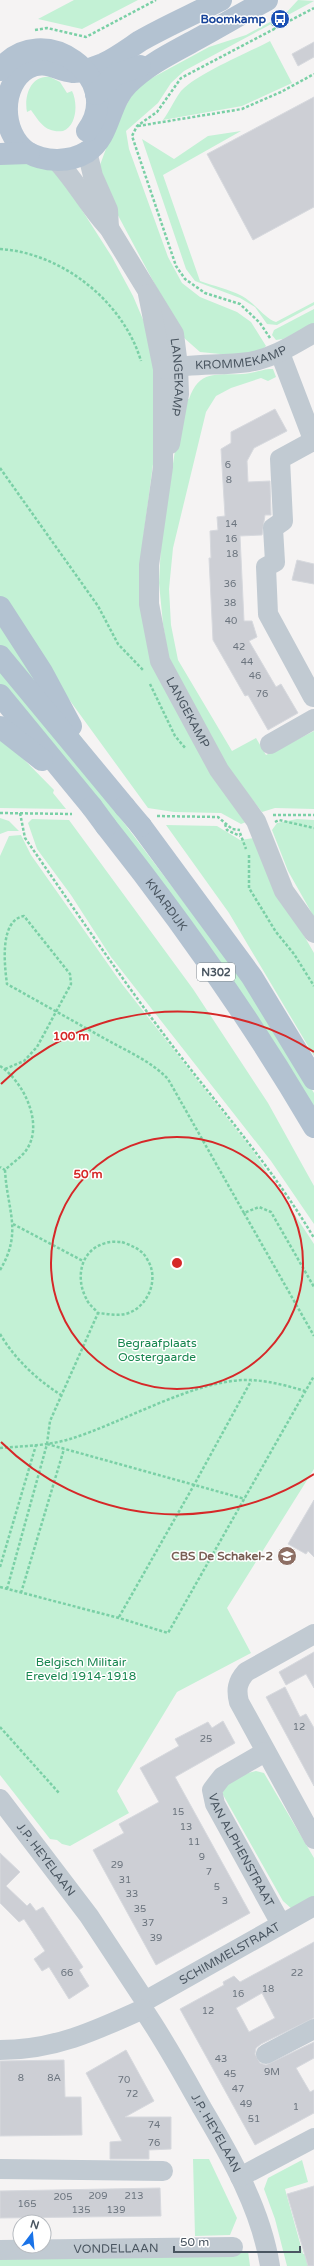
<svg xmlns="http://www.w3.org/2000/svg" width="314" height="2266" font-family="'Varela Round',sans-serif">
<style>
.green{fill:#c3f1d5}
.building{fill:#cdcfd5;stroke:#d7d9de;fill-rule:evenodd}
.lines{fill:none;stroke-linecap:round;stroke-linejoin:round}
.path{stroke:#7ad0a6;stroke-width:2.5;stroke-dasharray:3 2;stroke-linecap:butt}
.minor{stroke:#c1cad2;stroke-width:20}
.major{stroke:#b3c2d1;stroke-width:22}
.major-bridge{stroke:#b3c2d1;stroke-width:22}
.ring{fill:none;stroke:#d62828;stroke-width:2}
.labels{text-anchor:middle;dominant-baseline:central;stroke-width:3;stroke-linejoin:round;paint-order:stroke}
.number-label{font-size:10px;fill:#6b747e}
.shield{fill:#fff;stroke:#808990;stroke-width:1}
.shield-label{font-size:11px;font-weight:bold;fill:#4a5661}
.transit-label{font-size:12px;font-weight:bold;fill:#164399;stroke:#fff;text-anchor:end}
.street-label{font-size:12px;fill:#4a5661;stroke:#fff}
.park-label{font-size:12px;fill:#17864f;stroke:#fff}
.education-label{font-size:12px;font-weight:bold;fill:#785e54;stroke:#fff;text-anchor:end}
.centre{fill:#d62828;stroke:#fff;stroke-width:2}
.ring-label{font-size:12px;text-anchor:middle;font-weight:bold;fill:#d62828;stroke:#fff;stroke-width:3;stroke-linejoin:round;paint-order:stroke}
</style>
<rect width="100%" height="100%" fill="#f5f3f3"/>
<path class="green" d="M74 0H138L82 29 38 19Z
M298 0 314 1 184 71 171 83 158 103 126 131 129 149 168 257 182 283 200 297 237 312 251 322 266 346 262 350 239 355 220 354 200 352 183 337 105 191 100 165 114 127 137 86 209 47 246 35 285 14Z
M270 41 292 83 242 106 163 120C169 112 176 97 181 91 200 72 244 55 270 41Z
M50 77 60 82 67 93 72 91C78 103 77 126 63 131 46 133 40 123 31 110L27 112C24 97 30 75 50 77Z
M241 131 163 175 200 281C213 286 229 289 242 296 255 303 265 319 276 322L314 302V305L277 325 267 324 255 307 240 298 195 281 186 269 142 139 174 159 208 136Z
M2 160 49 167 64 182 112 257 133 296 153 343 155 449 143 540V609L246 822 241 824 221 813 174 812 148 808 28 643 0 599V161Z
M314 309V324L283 339 276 340 272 335 274 330Z
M269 369H273L276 377 268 381 261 378 231 388 216 396 206 412 173 548 169 589 171 625 178 660 232 751 256 738 266 755 314 731V809L275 808 262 812 226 766 169 661 163 624 159 583 161 544 183 397 189 399C199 370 216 375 242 374 251 374 260 370 269 369Z
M0 619 9 633 97 760 0 646Z
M0 669 90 778 245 983 314 1093V1113L81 782 0 684Z
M0 735 54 790 53 793 66 809 0 808Z
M0 818 9 821 19 831H8L0 834Z
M32 819 69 820 193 989 268 1103 314 1186V1224L271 1161 111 957 71 895 37 849 28 823Z
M297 819 314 820V917L288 871 272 830 277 823Z
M166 825 217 826 240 840 254 838 269 875 314 953V1056L229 913Z
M21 835 31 855 122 984 253 1151 314 1244V1469L227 1608 251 1653 177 1692 117 1791 129 1813 70 1846 62 1844 57 1840 50 1839 0 1775V856L9 836Z
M256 1771 264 1773 314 1858V1900L293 1910 283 1901 222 1793C228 1780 242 1774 256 1771Z
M193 2159H209L237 2218 230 2235 195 2236Z
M302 2160 308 2182 285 2189 303 2254 314 2251V2266H287L275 2219 264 2189 268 2178Z
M248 2251 250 2266H0V2259Z"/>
<path class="building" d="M314 42V57L298 66 292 54Z
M314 97V207L253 240 207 154Z
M275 409 287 431 254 448 247 461 248 482 270 481 271 515H265L262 535 240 536 244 621H252L257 637 249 641 276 687 281 684 298 713 268 730 248 695 245 696 213 640 209 558H211L210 531 218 530 217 517 225 516 221 449 231 443V432Z
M297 560 314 564V584L292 580Z
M314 1500V1557L308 1551 306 1554 288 1544Z
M314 1652V1688L306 1674 286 1685 279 1672Z
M285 1687 300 1717 306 1714 314 1728V1786L266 1697Z
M223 1721 235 1743 175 1777 250 1913 156 1965 93 1850 124 1833 119 1824 159 1802 140 1768 179 1746 175 1739 208 1722 212 1728Z
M0 1853 20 1872 6 1886 27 1906 30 1903 36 1911 43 1907 83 1967 79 1970 89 1986 69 1999 49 1967 42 1971 34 1959 45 1951 24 1919 19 1922 0 1903Z
M314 1942V2018L261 2044 256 2048 255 2054 260 2063 266 2065 314 2042V2058L296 2068 310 2092 314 2090V2113L255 2145 180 2009 224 1985 223 1982 234 1976 240 1982ZM262 1993 275 2018 249 2032 236 2008Z
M126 2050 154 2101 125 2117H171V2149L149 2150V2159H110V2142L122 2141 86 2073Z
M64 2060 65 2097H81L82 2135 0 2136V2061Z
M314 2186V2266H308L287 2194Z
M160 2188 161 2216 0 2218V2191Z"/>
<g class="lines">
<path class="path" d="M272 23 275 29
M35 30 47 28 86 37 156 0
M138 126 242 109 281 92 314 74
M0 249C62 253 123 301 141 361
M270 338 260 323 240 304 205 293 185 279 176 266 132 136 137 126 157 112 181 78 314 8
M0 468 98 606 118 644 143 670
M150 684 175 736 186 749
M0 813 72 814
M20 813 25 838C75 910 124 983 178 1053 225 1114 275 1172 314 1238
M273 815H314
M157 816 218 817 232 829 240 830
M275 822 279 820 314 828
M225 824 227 830 240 836
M240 833 246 849
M249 855V888L276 932 294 954 314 986
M0 1066C23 1081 44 1123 27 1149 22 1157 12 1163 5 1170L0 1167
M5 1069 24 1061 37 1047 71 984 70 974 24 916C0 920 4 962 7 984 41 1003 75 1022 109 1041 129 1052 152 1062 168 1079L244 1213 259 1207 271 1212 314 1287
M244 1213 314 1336
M13 1224 83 1261
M122 1242C132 1246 142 1249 147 1259 159 1277 150 1303 131 1312 121 1317 109 1314 98 1313 94 1308 88 1304 86 1298 75 1277 81 1249 106 1243 111 1241 117 1242 122 1242Z
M0 1270C23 1232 7 1210 5 1170
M0 1334C15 1359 36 1379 61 1395
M47 1444 245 1499
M0 1448C23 1446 47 1446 70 1439 123 1423 197 1378 251 1380 270 1381 288 1386 305 1391
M0 1567 36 1445
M0 1587 119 1618 168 1633 314 1376
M7 1589 47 1444 50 1421 98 1313
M21 1593 64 1449
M119 1617 194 1485 251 1381
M0 1727 59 1793"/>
<g class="minor">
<path d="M87 151 93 176 108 210 109 228"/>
<path id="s1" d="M56 160C76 181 89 207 109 228L174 334 178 366 179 394 170 444"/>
<path id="s2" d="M148 294 163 369V467L149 565V604L160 661 219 770 256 821 284 891 314 933"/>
<path d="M280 353 314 442"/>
<path id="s3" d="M165 369C193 363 221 366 249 362 273 358 293 345 314 333"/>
<path d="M313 697 268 614 266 567 275 562 273 528 283 521 280 459 313 441"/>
<path d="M270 744 314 719"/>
<path d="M314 1634 246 1672C237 1682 236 1690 239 1702L314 1839"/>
<path id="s4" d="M265 1752 222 1777 212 1790 215 1804 281 1924"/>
<path id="s5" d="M0 1799 89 1916 145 2001"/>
<path id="s6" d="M145 2001 314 1906"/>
<path id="s7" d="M143 2009C165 2041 183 2074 202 2108 231 2157 261 2209 270 2266"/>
<path d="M0 2050C54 2050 95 2031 143 2009"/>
<path d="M266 2054 314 2029"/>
<path d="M0 2169 163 2171"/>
<path d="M240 2177 314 2138"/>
<path id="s8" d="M0 2250 233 2247"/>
</g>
<g class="major">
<path d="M221 0C194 14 166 26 140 41 128 49 116 58 103 64 95 67 81 73 73 72 56 70 45 59 28 68 0 84 0 133 27 152 44 162 69 163 87 152 111 136 108 103 128 84 146 66 168 55 190 43 216 29 241 14 267 0"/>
<path d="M0 70C42 16 126 79 87 131"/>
<path d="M96 94 115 75 140 66"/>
<path d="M0 154 29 153"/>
<path d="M0 607 42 672 71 726"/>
<path d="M0 656 125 807"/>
<path d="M0 695 92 807"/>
<path d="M0 727 42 760"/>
<path id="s9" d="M106 826C182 922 252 1021 314 1127"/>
<path d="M141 826 252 977 314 1079"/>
</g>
<path class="major-bridge" d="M92 807 106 826
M125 807 141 826"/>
</g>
<g class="ring">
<circle cx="177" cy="1263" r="126"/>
<path d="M314 1474A251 251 0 0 1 1 1442M1 1084A251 251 0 0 1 314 1052"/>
</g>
<defs>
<g id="bus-disc" transform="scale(1)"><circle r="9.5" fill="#1a4fb4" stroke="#fff"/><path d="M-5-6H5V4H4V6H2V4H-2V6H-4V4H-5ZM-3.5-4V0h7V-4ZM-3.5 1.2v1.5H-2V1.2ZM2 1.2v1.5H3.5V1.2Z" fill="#fff"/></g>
<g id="school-disc" transform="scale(1)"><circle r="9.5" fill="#8d6e63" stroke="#fff"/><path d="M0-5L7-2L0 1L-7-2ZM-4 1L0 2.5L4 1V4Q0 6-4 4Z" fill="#fff"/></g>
</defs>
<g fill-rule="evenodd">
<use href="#bus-disc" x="280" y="19"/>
<use href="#school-disc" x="287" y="1556"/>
</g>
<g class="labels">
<g class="number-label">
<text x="228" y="465">6</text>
<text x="229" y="480">8</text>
<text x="231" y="524">14</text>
<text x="231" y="539">16</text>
<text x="232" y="554">18</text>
<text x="230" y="584">36</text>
<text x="230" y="603">38</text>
<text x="231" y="621">40</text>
<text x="239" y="647">42</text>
<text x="247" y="662">44</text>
<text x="255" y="676">46</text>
<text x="262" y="694">76</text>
<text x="299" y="1727">12</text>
<text x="206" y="1739">25</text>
<text x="178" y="1812">15</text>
<text x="186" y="1827">13</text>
<text x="194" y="1842">11</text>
<text x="202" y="1857">9</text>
<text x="117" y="1865">29</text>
<text x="209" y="1872">7</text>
<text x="125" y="1880">31</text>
<text x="217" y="1887">5</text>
<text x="132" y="1894">33</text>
<text x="225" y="1901">3</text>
<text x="140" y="1909">35</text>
<text x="148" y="1923">37</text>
<text x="156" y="1938">39</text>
<text x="67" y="1973">66</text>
<text x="297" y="1973">22</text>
<text x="268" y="1989">18</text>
<text x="238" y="1994">16</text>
<text x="208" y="2011">12</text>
<text x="221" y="2059">43</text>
<text x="272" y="2072">9M</text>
<text x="230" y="2074">45</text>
<text x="21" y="2078">8</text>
<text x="54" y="2078">8A</text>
<text x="124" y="2080">70</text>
<text x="238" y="2089">47</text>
<text x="132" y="2094">72</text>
<text x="246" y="2104">49</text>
<text x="296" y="2107">1</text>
<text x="254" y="2119">51</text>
<text x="154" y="2125">74</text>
<text x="154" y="2143">76</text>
<text x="98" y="2196">209</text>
<text x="134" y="2196">213</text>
<text x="63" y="2197">205</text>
<text x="27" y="2204">165</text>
<text x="81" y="2210">135</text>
<text x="116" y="2210">139</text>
</g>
<rect class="shield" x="197" y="963" width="38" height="18" rx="3"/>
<g class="shield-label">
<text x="216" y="972">N302</text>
</g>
<g class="transit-label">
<text x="266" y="19">Boomkamp</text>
</g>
<g class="street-label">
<text stroke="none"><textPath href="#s3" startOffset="77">KROMMEKAMP</textPath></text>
<text stroke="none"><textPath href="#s1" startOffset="254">LANGEKAMP</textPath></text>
<text stroke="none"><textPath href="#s2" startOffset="429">LANGEKAMP</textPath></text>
<text stroke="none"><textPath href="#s9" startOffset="99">KNARDIJK</textPath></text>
<text stroke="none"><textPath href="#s4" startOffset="133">VAN ALPHENSTRAAT</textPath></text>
<text stroke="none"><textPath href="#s5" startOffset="76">J.P. HEYELAAN</textPath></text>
<text stroke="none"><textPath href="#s6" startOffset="97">SCHIMMELSTRAAT</textPath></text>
<text stroke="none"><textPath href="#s7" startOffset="144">J.P. HEYELAAN</textPath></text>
<text stroke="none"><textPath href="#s8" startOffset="116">VONDELLAAN</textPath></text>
</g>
<g class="park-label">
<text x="157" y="1343">Begraafplaats<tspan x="157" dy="14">Oostergaarde</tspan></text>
<text x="81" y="1662">Belgisch Militair<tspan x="81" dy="14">Ereveld 1914-1918</tspan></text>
</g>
<g class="education-label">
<text x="273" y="1556">CBS De Schakel-2</text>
</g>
</g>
<circle cx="177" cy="1263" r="6" class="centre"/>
<g class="ring-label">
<text x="71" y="1040">100 m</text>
<text x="88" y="1178">50 m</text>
</g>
<g transform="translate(32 2234) rotate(16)"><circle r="19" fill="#ffffff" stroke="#b7bbc0"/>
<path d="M0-3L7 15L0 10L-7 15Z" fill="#1a73e8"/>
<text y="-6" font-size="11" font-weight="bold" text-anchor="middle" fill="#4a5661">N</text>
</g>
<path d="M174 2246v6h126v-6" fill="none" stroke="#4a5661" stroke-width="2"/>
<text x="180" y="2246" font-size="12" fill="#4a5661" stroke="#ffffff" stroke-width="3" paint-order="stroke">50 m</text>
</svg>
